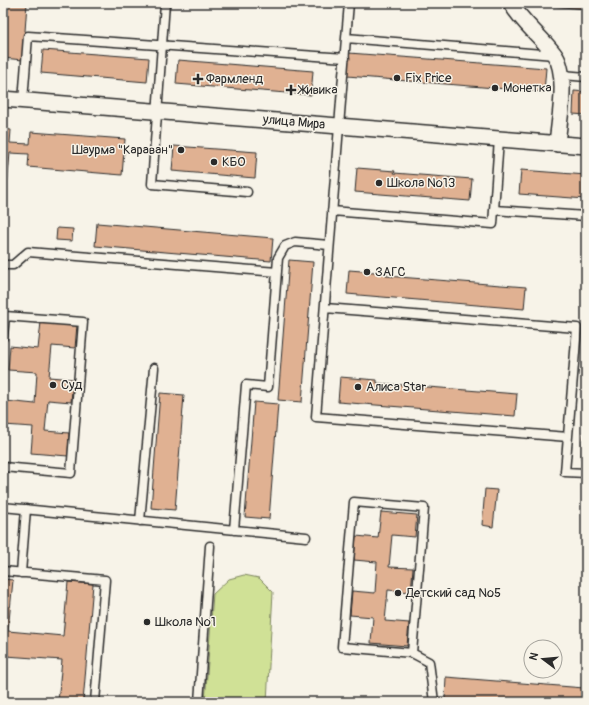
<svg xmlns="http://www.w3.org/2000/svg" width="589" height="705" font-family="Pangolin,sans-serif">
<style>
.garden{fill:#d0e196;stroke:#7e8660}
.building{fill:#e0b192;stroke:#2b2b2b}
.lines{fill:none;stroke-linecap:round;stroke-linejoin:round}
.lane-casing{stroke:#2b2b2b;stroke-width:11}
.street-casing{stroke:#2b2b2b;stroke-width:18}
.lane{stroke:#f7f3e8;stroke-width:8}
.street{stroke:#f7f3e8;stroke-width:15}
.poi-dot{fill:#2b2b2b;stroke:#f7f3e8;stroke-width:1.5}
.labels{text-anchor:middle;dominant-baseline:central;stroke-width:3;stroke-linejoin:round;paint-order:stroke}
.poi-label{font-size:13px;fill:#2b2b2b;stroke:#f7f3e8;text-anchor:start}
.street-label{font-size:13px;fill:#2b2b2b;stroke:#f7f3e8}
</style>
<rect width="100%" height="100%" fill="#f7f3e8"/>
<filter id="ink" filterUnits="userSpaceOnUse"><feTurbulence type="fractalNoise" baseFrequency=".025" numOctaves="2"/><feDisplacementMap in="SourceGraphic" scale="8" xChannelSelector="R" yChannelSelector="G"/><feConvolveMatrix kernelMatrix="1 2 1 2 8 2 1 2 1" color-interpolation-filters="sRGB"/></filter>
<g filter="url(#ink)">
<path class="garden" d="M244 575 259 578 273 592 267 702H205L213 594 229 579Z"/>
<path class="building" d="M3 3H27L23 60 3 58Z
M280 3H338V8Z
M527 3H586V9L527 4Z
M43 50 149 58 147 82 41 73Z
M349 53 546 68 544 92 347 76Z
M178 60 313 71 311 95 176 84Z
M574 91 586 92V115L573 114Z
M3 129 11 130 10 143 30 144 31 132 125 139 122 175 28 167 29 154 10 153 3 233Z
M174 146 257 152 255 178 172 171Z
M357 168 395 171 394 173 472 179 470 201 355 192Z
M521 170 586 175V199L519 194Z
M97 223 273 238 271 261 95 246Z
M57 228 73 229 72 241 56 240Z
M289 260 313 262 302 402 278 400Z
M349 270 387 273 386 276 526 287 524 309 347 294Z
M41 322 77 325 75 348 52 346 49 377 73 379 71 402 48 400 45 431 69 433 68 456 31 453 33 427 4 425 6 401 35 404 37 372 8 370 10 346 38 349Z
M340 377 377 380V383L517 394 515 416 338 402Z
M160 393 184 395 175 510 151 508Z
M586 398V460H581Z
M254 402 278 404 269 519 245 517Z
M485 489 497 490 493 527 482 525Z
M381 512 417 515 415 537 392 535 389 567 413 568 411 592 388 590 385 621 409 623 407 646 371 643 373 617 350 615 352 591 375 593 377 562 354 560 356 536 378 538Z
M3 579 13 580 8 631 63 636 68 582 93 584 83 702H58L62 660 6 656 3 695Z
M446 677 584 688 583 702 445 700Z"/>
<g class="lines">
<g class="lane-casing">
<path id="lane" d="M165 3 152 184 247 192
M346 38 349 3
M554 55 346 38 316 417 568 437
M563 75 586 77
M23 101 28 36 345 58
M499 139 494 210 586 216
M332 211 493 224 494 210
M3 265H13L28 252 277 272
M325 308 577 328 565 472 586 473
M3 337 5 316 83 322 71 473 3 467
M354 502 424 508 412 653 342 647Z
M3 507 306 537
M140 521 154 368
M234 530 246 385 268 387 278 258 285 246 295 242 329 245
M3 571 105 580 95 702
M21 573 26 509
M412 653 429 662 434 702
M199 702 210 546"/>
</g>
<g class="street-casing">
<path id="street" d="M511 3C522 23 541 36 554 54 569 73 559 120 557 144
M3 99 586 146"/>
</g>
<use href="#lane" class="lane"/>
<use href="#street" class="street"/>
</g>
</g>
<g class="poi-dot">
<circle cx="397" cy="78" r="4"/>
<path d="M196 73h4v4h4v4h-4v4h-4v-4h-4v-4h4z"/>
<circle cx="495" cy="88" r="4"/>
<path d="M289 84h4v4h4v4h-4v4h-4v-4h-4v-4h4z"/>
<circle cx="181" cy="150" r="4"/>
<circle cx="214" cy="162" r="4"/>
<circle cx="379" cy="183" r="4"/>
<circle cx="367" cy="272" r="4"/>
<circle cx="53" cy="385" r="4"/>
<circle cx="358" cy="387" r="4"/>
<circle cx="398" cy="593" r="4"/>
<circle cx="147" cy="622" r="4"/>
</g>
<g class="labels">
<g class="poi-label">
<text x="405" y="78">Fix Price</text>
<text x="206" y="79">Фармленд</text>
<text x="503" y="88">Монетка</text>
<text x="299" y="90">Живика</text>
<text x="173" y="150" text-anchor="end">Шаурма "Караван"</text>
<text x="222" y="162">КБО</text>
<text x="387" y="183">Школа №13</text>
<text x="375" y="272">ЗАГС</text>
<text x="61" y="385">Суд</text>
<text x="366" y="387">Алиса Star</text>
<text x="406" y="593">Детский сад №5</text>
<text x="155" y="622">Школа №1</text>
</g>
<g class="street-label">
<text transform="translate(294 122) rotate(5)">улица Мира</text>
</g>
</g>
<rect width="589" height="705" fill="none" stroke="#f7f3e8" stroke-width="16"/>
<rect x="8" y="8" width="573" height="689" fill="none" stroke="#2b2b2b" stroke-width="1.5" filter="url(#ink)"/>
<g transform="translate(543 659) rotate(286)"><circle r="19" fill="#f7f3e8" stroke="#a5a39c"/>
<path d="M0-3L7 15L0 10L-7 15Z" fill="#2b2b2b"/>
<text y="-6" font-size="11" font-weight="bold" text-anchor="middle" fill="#2b2b2b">N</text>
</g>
</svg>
